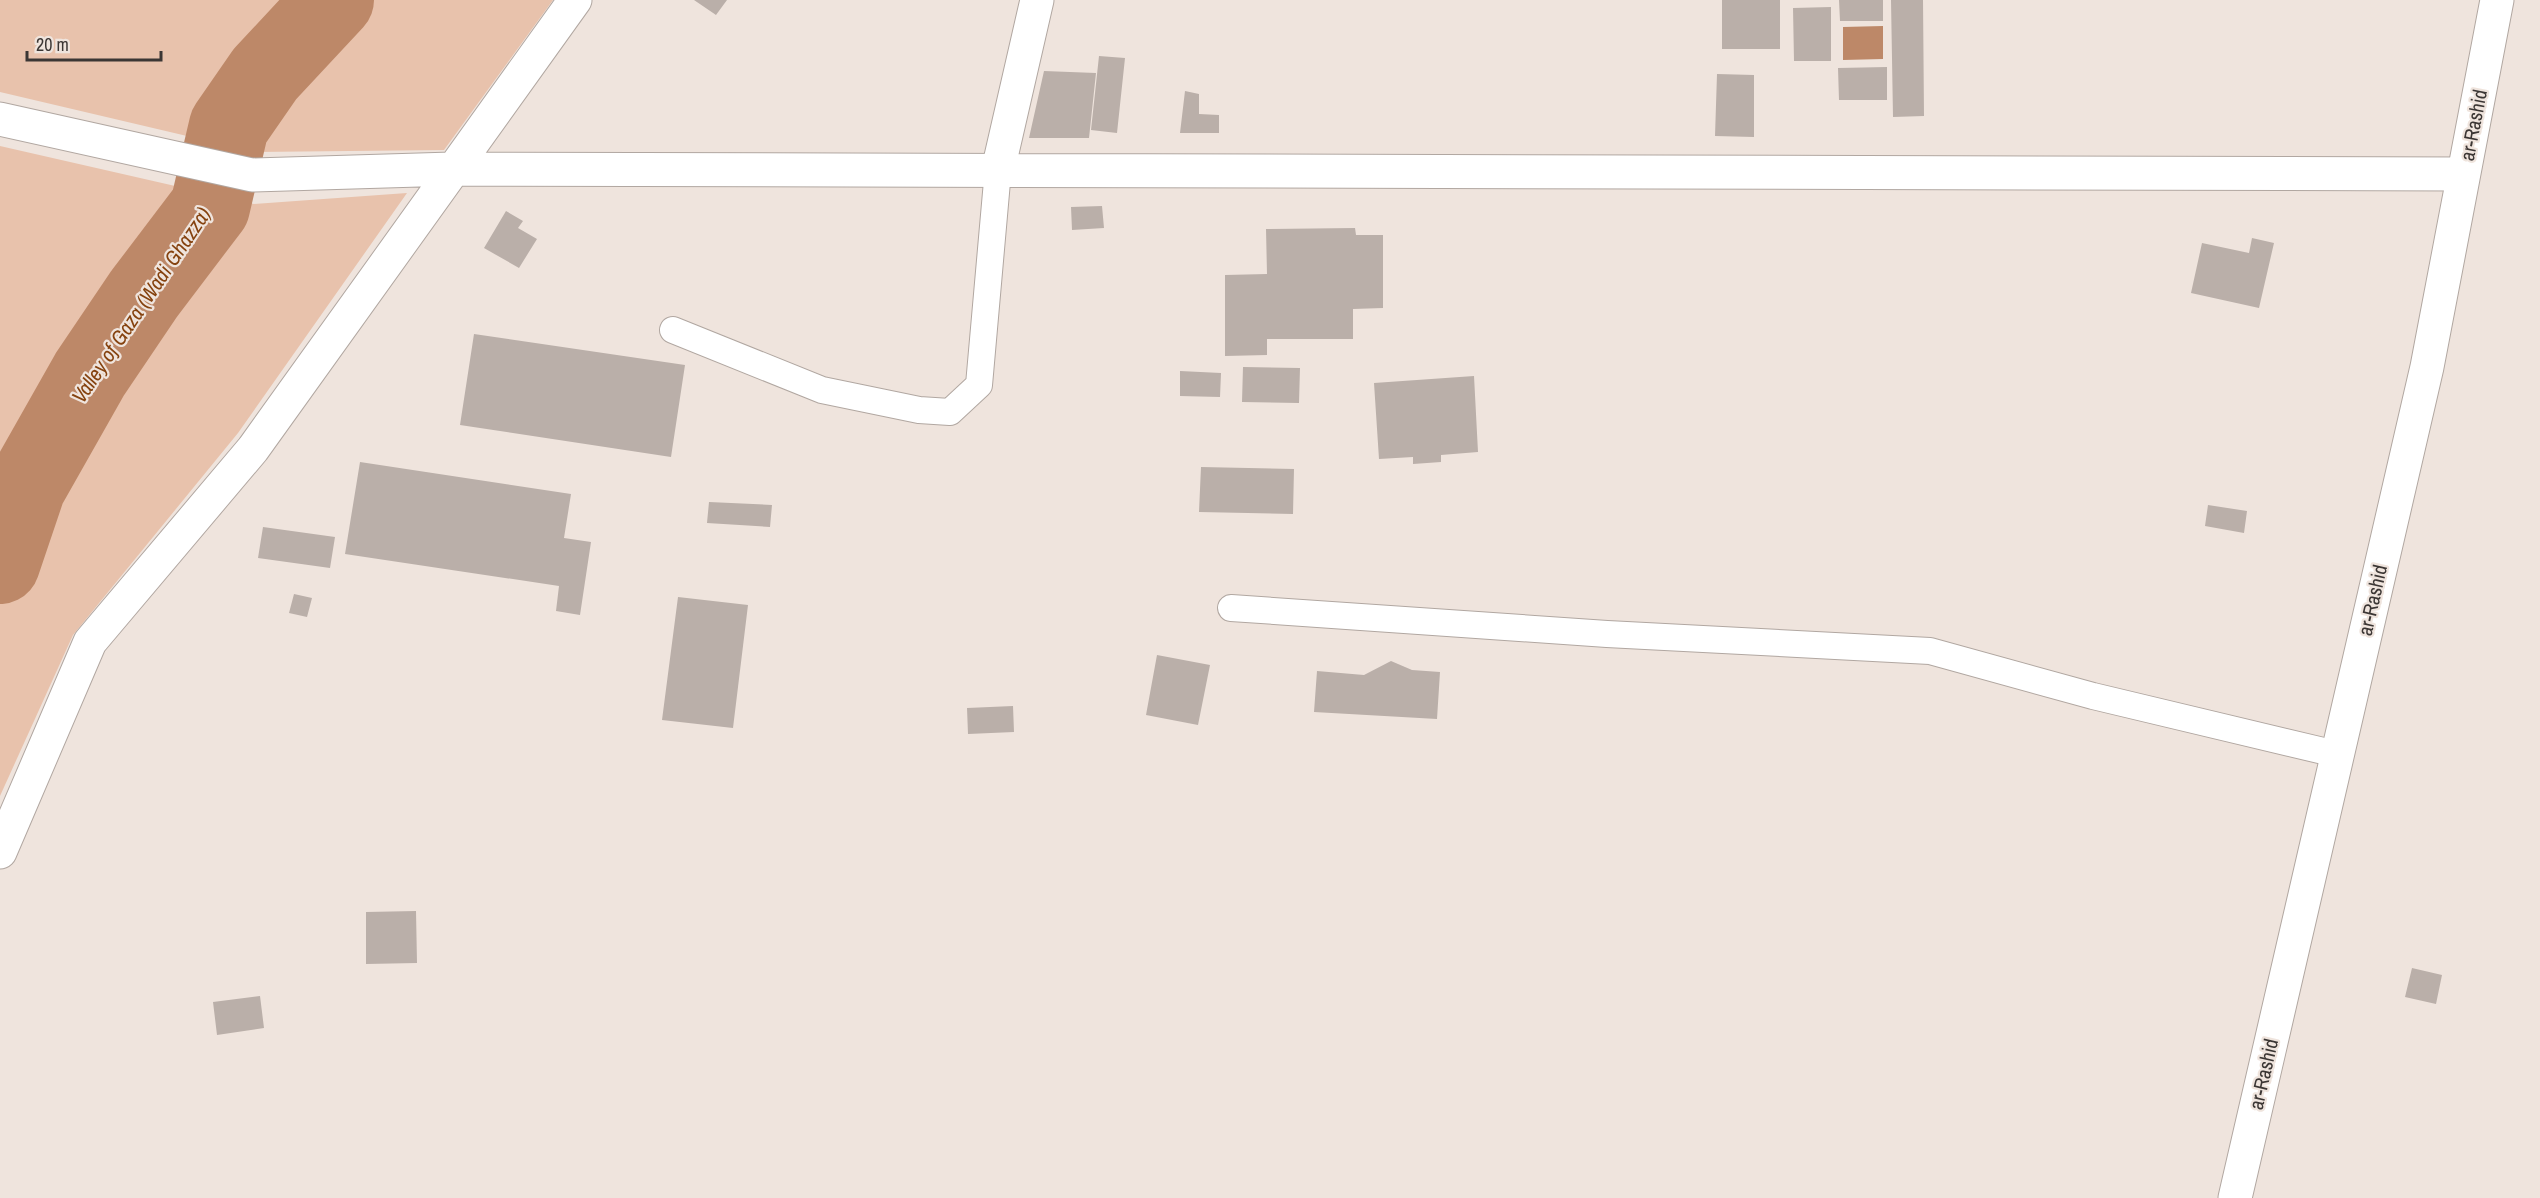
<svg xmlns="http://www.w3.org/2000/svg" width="2540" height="1198" font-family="'Archivo Narrow',sans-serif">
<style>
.green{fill:#e8c2ac}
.water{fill:#bd8868}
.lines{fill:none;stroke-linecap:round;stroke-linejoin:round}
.river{stroke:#bd8868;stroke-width:80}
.building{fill:#baafa9}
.lane-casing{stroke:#b1a7a1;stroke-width:28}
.street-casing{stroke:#b1a7a1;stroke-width:35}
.secondary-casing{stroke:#b1a7a1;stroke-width:35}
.lane{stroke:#fff;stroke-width:26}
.street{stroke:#fff;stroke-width:33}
.secondary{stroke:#fff;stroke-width:33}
.labels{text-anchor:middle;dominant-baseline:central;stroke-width:4.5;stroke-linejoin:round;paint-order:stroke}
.street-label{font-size:20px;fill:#3b3634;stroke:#efe4dd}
.water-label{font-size:21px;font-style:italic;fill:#85420f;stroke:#efe4dd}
</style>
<rect width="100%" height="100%" fill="#efe4dd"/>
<path class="green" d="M0 0H553L444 150 255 152 0 92Z
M0 146 254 204 407 193 238 433 73 635 0 796Z"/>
<path class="water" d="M1883 26V59L1843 60V27Z"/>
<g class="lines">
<path class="river" d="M0 564 26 487 90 374 144 294 210 207 229 126 265 74 334 0"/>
</g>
<path class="building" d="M694 0H727L716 15Z
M1722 0H1780V49H1722Z
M1839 0H1883V21H1840Z
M1891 0H1923L1924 116 1893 117Z
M1831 7V61H1794L1793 8Z
M1099 56 1125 58 1117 133 1091 130Z
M1887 67V100H1839L1838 68Z
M1044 71 1096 73 1089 138H1029Z
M1717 74 1754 75V137L1715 136Z
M1185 91 1199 94V114L1219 115V133H1180Z
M1102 206 1104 228 1072 230 1071 207Z
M506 211 523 221 518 228 537 239 519 268 484 248Z
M1355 228 1356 235H1383V308L1353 309V339H1267V355L1225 356V275L1267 274 1266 229Z
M2252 238 2274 243 2259 308 2191 293 2202 243 2249 253Z
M474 334 685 365 671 457 460 425Z
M1243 367 1300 368 1299 403 1242 402Z
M1180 371 1221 373 1220 397 1180 396Z
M1474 376 1478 452 1441 455V462L1413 464V457L1379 459 1374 383Z
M360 462 571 494 564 538 591 542 580 615 556 611 559 586 345 554Z
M1201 467 1294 469 1293 514 1199 512Z
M709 502 772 505 770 527 707 523Z
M2208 505 2247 511 2244 533 2205 526Z
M263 527 335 537 330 568 258 558Z
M294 594 312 598 307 617 289 613Z
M678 597 748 605 733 728 662 720Z
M1157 655 1210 665 1198 725 1146 715Z
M1391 661 1412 670 1440 672 1437 719 1314 712 1317 671 1364 675Z
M1013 706 1014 732 968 734 967 708Z
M416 911 417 963 366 964V912Z
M2412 968 2442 975 2436 1004 2405 997Z
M260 996 264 1028 217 1035 213 1002Z"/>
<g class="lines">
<g class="lane-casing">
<path id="lane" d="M673 330 822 390 919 410 950 412 979 385 998 170
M1231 608 1607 634 1930 651 2093 696 2336 754"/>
</g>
<g class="street-casing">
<path id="street" d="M0 119 252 175 452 169 2463 174
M998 170 1037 0
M0 852 90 642 253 449 575 0"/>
</g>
<g class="secondary-casing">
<path id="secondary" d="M2235 1198 2427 367 2497 0"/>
</g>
<use href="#lane" class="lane"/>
<use href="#street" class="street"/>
<use href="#secondary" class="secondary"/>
</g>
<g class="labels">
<g class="street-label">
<text transform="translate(2473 125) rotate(-79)">ar-Rashid</text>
<text transform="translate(2372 600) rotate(-77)">ar-Rashid</text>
<text transform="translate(2263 1074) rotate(-77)">ar-Rashid</text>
</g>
<g class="water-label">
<text transform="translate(141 305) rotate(-56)">Valley of Gaza (Wadi Ghazza)</text>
</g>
</g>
<path d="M27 51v9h134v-9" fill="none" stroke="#3b3634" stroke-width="3"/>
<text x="36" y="51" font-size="18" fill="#3b3634" stroke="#efe4dd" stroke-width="4.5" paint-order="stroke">20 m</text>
</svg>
